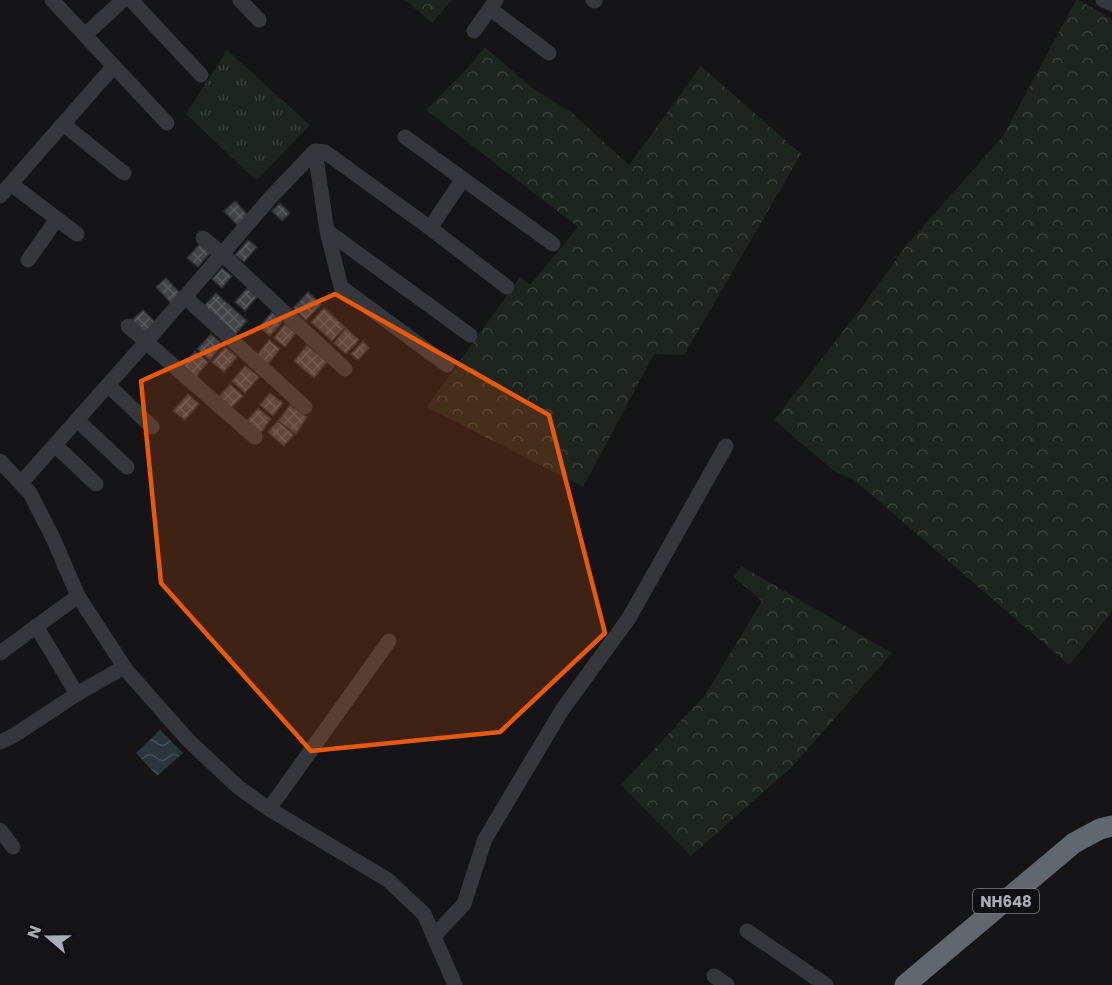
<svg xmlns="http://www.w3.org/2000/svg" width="1112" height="985" font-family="Poppins,sans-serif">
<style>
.grass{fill:url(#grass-tufts)}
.forest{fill:url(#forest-crowns)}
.water{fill:url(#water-waves)}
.building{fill:url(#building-cross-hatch);stroke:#2f2f33;stroke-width:1.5}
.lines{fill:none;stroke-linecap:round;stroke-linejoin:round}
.minor{stroke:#36373c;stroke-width:15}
.highway{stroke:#62666d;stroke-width:21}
.marked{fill:#e8590c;fill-opacity:0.2;stroke:#e8590c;stroke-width:4.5;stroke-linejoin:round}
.labels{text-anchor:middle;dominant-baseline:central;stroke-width:6;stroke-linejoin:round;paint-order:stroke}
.shield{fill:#101012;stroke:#7a7e86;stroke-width:1.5}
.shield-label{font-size:15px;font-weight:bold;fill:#a7adb7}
</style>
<defs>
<pattern id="grass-tufts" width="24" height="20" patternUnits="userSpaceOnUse" patternTransform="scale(1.5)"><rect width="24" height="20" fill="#1d251e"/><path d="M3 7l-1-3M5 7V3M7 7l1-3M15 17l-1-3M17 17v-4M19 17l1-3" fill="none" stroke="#3b423c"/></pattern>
<pattern id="forest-crowns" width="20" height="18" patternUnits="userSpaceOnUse" patternTransform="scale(1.5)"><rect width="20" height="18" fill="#1d251e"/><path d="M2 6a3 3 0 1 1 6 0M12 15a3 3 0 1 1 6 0" fill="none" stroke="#3b423c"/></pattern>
<pattern id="water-waves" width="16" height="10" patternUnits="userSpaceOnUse" patternTransform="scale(1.5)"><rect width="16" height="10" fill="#2b353b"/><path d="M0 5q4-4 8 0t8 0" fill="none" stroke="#475055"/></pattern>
<pattern id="building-cross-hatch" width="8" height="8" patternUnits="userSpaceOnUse" patternTransform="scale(1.5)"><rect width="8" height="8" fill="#414347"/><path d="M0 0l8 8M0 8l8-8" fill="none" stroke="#5a5b5f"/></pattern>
</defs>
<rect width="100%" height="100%" fill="#151517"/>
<path class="grass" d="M227 50 310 125 257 180 248 173 186 114Z"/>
<path class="forest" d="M405 0H452L432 23Z
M1076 0H1079L1112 19V612L1069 665 853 479 834 471 774 420 862 307 906 246 1003 136Z
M485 47 531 87 572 113 629 165 701 66 801 154 684 355 654 354 583 487 427 407 520 277 530 285 578 227 426 110 463 73Z
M741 566 892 653 793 766 691 856 621 785 705 695 762 601 734 577Z"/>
<path class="water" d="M160 730 183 753 157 776 136 753Z"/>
<path class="building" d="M235 201 250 217 239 227 224 211Z
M280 203 290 213 282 221 272 211Z
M248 240 257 247 244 262 235 255Z
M200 244 210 253 198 267 187 258Z
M222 268 232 276 222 288 212 279Z
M166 278 181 294 171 303 156 287Z
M247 288 257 297 245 311 235 302Z
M308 292 321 304 306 320 293 308Z
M216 293 247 321 234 336 202 308Z
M324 308 345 327 332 341 311 322Z
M143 310 157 324 146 335 132 320Z
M272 312 283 321 270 336 259 327Z
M285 324 296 333 285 347 274 338Z
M346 328 359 340 346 354 334 343Z
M211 334 223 344 210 360 197 349Z
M269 340 280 349 268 364 257 355Z
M363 341 369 348 358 360 351 354Z
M307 345 327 362 314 378 294 361Z
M225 347 237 357 224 372 212 362Z
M195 351 208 362 195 378 182 367Z
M245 366 259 377 245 393 232 381Z
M230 384 243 396 230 409 218 398Z
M270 393 283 403 273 416 260 405Z
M188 394 199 404 185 420 173 411Z
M290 405 307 417 296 434 278 421Z
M258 408 271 419 261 433 247 421Z
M278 421 294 435 284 446 268 432Z"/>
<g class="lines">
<path class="minor" d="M52 0 167 123
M131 0 201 75
M240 0 259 20
M593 0 595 1
M1103 0 1112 4
M490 9 549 53
M474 31 496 0
M85 35 123 0
M63 124 124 173
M405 137 553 244
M315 151 327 231 341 287 447 365
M315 151 325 152 430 228 507 287
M11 184 77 234
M0 196 114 66
M430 228 463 179
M327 231 470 335
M203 238 222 254 345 369
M28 260 57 219
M185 297 305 407
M128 326 255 437
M108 385 152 427
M77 420 127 467
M55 445 96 484
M0 461 30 493 53 538 78 596 127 671 188 740 238 787 269 809 388 880 424 914 455 985
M21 483 146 342 272 196 315 151
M36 626 77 694
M0 653 78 596
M0 742 13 736 77 694 124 667
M269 809 389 641
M0 830 13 847
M747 931 826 985
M434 936 464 904 485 839 562 710 629 618 726 446
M714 976 727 985"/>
<path class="highway" d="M905 985 1074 843 1100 829 1112 826"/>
</g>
<path class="marked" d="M335 294 549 415 605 633 500 732 311 751 161 583 141 381Z"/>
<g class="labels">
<rect class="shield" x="973" y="889" width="66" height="24" rx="4.5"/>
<g class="shield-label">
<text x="1006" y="901">NH648</text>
</g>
</g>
<g transform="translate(48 937) rotate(290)" stroke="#101012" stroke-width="4.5" paint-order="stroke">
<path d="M0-4.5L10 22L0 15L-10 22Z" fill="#a7adb7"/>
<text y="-9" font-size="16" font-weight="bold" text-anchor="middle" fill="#a7adb7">N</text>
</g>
</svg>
